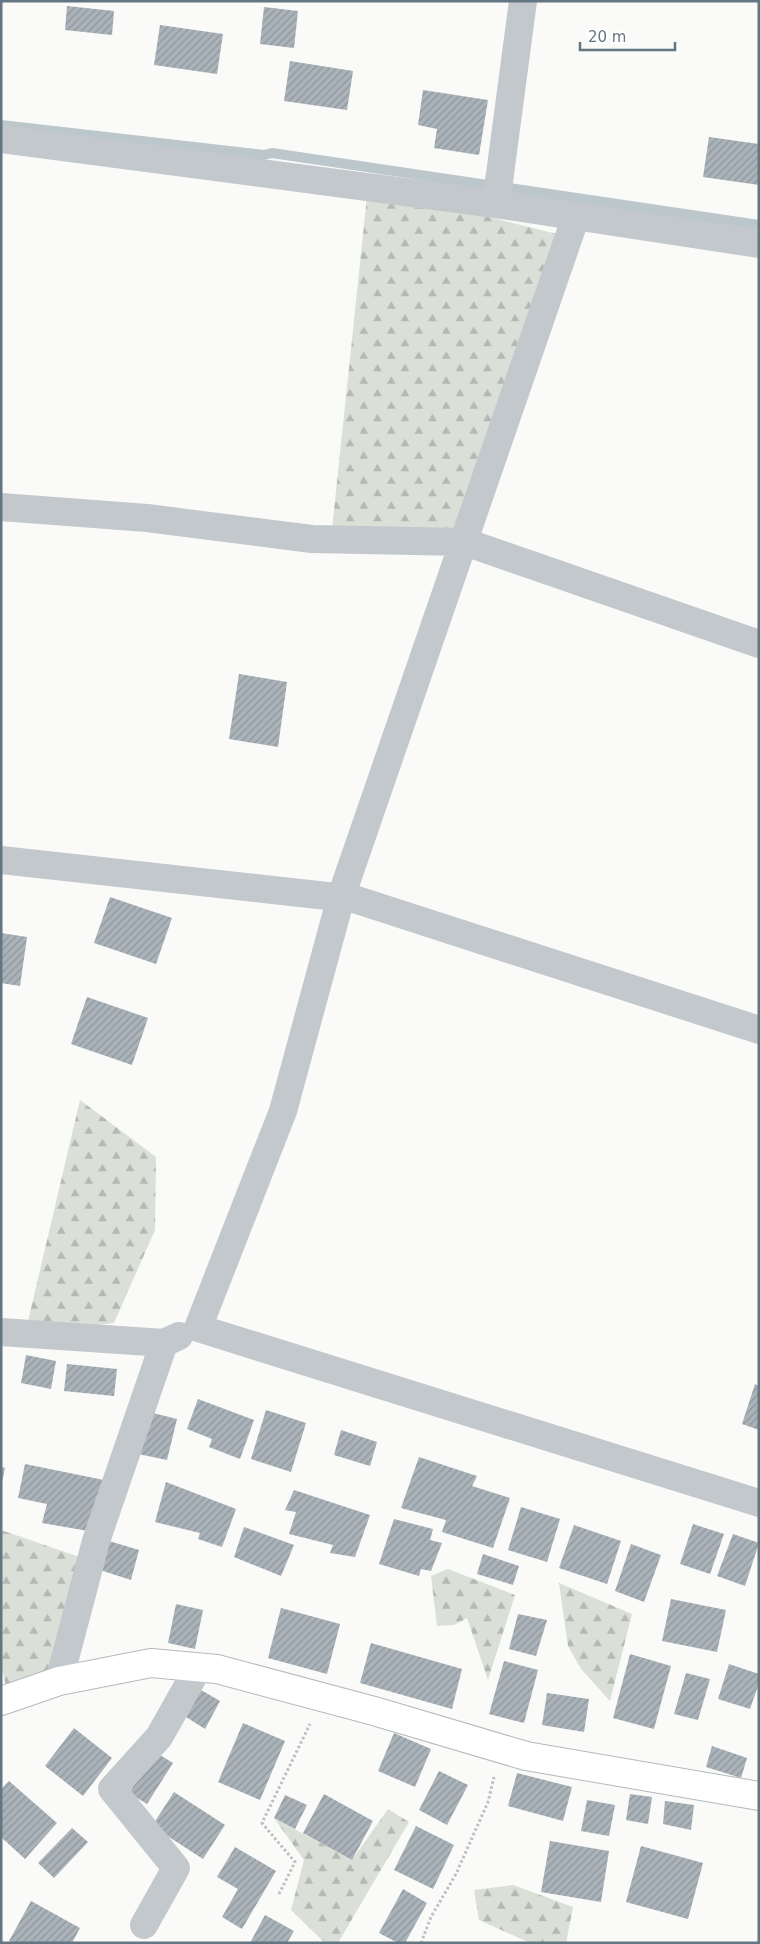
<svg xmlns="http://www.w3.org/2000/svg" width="760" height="1944" font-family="'DejaVu Sans',sans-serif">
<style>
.forest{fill:url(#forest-firs)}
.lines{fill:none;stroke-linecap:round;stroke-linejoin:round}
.stream{stroke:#bbc7cb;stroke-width:10}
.building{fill:url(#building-hatch)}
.secondary-casing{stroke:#b3babf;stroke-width:30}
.path{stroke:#bbbfc2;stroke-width:3;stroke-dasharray:2.5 2.5;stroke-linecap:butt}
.street{stroke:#c3c8cc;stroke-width:28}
.secondary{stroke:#fff;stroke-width:28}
</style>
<defs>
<pattern id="forest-firs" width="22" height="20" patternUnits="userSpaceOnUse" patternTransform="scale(1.25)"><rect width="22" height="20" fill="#dadfd7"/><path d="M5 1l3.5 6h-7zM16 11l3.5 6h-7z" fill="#b4b9b4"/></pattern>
<pattern id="building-hatch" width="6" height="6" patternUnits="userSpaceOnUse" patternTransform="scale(1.25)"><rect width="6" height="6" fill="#aab3b9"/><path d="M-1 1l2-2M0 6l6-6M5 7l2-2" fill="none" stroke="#8e969c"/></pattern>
</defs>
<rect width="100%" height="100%" fill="#fafaf8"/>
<path class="forest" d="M368 187 569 237 465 542 331 539Z
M80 1100 156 1157 155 1230 114 1323 25 1334Z
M1 1530 91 1561 59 1681 6 1687 1 1663Z
M448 1569 515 1595 488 1680 467 1618 454 1625 437 1626 431 1576Z
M559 1583 632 1614 610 1701 581 1669 568 1646Z
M388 1809 409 1822 338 1943H325L291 1910 304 1860 274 1818 352 1860Z
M513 1885 573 1907 566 1943H530L479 1920 474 1890Z"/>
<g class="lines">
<path class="stream" d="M1 125 264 155 272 153 759 225"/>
</g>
<path class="building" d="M67 6 114 11 112 35 65 30Z
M264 7 298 11 294 48 260 44Z
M160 25 223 34 217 74 154 65Z
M290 61 353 71 347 110 284 101Z
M423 90 488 100 479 155 434 148 437 129 418 125Z
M709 137 759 144V185L703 177Z
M239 674 287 682 278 747 229 739Z
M110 897 172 918 156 964 94 943Z
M1 933 27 937 20 986 1 983Z
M87 997 148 1018 132 1065 71 1044Z
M26 1355 56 1361 51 1389 21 1383Z
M67 1364 117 1369 114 1396 64 1391Z
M755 1384 759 1386V1430L742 1424Z
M198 1399 254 1420 240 1459 209 1447 212 1439 187 1429Z
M266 1410 306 1423 291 1472 251 1459Z
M149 1412 177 1419 167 1460 138 1454Z
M341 1430 377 1442 370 1466 334 1455Z
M419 1457 477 1476 472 1486 510 1498 493 1548 442 1532 446 1520 401 1508Z
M25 1464 104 1480 94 1532 42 1523 47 1504 18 1498Z
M1 1467 5 1468 2 1482H1Z
M166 1482 236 1509 222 1547 198 1539 200 1533 155 1522Z
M294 1490 370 1515 355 1557 330 1553 333 1545 289 1534 296 1512 285 1510Z
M521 1507 560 1519 547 1562 508 1550Z
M394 1519 433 1529 430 1540 442 1543 431 1571 421 1569 419 1576 379 1564Z
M693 1524 724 1534 710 1574 680 1564Z
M574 1525 621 1541 607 1584 559 1568Z
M244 1527 294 1545 281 1576 234 1557Z
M733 1534 759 1543 745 1586 717 1576Z
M109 1541 139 1550 131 1580 100 1570Z
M631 1544 661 1555 644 1602 615 1591Z
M483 1554 519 1566 513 1585 477 1574Z
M671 1599 726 1610 717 1652 662 1641Z
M176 1604 203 1610 195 1649 168 1643Z
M281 1608 340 1624 327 1674 268 1658Z
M518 1614 547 1620 536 1656 509 1649Z
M371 1643 462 1669 452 1709 360 1683Z
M630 1654 671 1666 654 1729 613 1718Z
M504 1661 538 1670 524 1723 489 1714Z
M729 1664 759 1674V1683L750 1709 718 1699Z
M686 1673 710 1679 698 1720 674 1714Z
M201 1690 220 1701 205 1729 186 1717Z
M547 1693 589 1699 584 1732 542 1725Z
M243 1723 285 1741 260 1800 218 1782Z
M74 1728 112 1758 83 1796 45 1766Z
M394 1733 431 1749 415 1787 378 1771Z
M712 1746 747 1758 741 1778 706 1767Z
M155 1752 173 1763 147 1804 129 1793Z
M439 1771 468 1785 447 1825 419 1810Z
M517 1773 572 1787 563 1821 508 1806Z
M9 1781 57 1823 25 1859 1 1837V1789Z
M174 1792 225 1825 203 1859 152 1826Z
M324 1794 373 1821 352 1860 303 1833Z
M630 1794 652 1797 648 1824 626 1820Z
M285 1795 307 1805 295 1829 274 1818Z
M587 1800 615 1805 609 1836 581 1831Z
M665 1801 694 1805 691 1830 663 1824Z
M416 1826 454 1845 433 1889 394 1870Z
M72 1828 88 1842 54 1878 38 1863Z
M550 1841 609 1851 601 1902 541 1892Z
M641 1846 703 1863 688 1919 626 1902Z
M235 1847 276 1871 242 1929 222 1917 238 1889 217 1877Z
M403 1889 427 1903 405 1943H398L379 1933Z
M31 1901 80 1928 72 1943H14L9 1941Z
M265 1915 294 1931 287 1943H250Z"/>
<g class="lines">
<g class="secondary-casing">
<path id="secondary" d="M1 1701 59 1681 151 1663 217 1669 374 1711 526 1756 759 1796"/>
</g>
<path class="path" d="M279 1894 295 1862 262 1823 310 1724
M421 1943 431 1917 456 1874 488 1802 494 1777"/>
<path class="street" d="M1 139 496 204 759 244
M496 204 523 1
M576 216 341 897 283 1111 198 1328 759 1503
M1 507 147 518 312 539 465 542 759 644
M1 860 354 899 759 1030
M1 1332 164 1343 179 1336
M59 1681 96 1541 164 1343
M144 1925 176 1868 112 1789 159 1737 198 1668"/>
<use href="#secondary" class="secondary"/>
</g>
<rect width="760" height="1944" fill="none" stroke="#657683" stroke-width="5"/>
<path d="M580 42v8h95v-8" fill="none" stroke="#657683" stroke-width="2.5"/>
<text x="588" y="42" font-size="15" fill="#657683" stroke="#ffffff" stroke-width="4" paint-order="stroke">20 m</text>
</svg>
